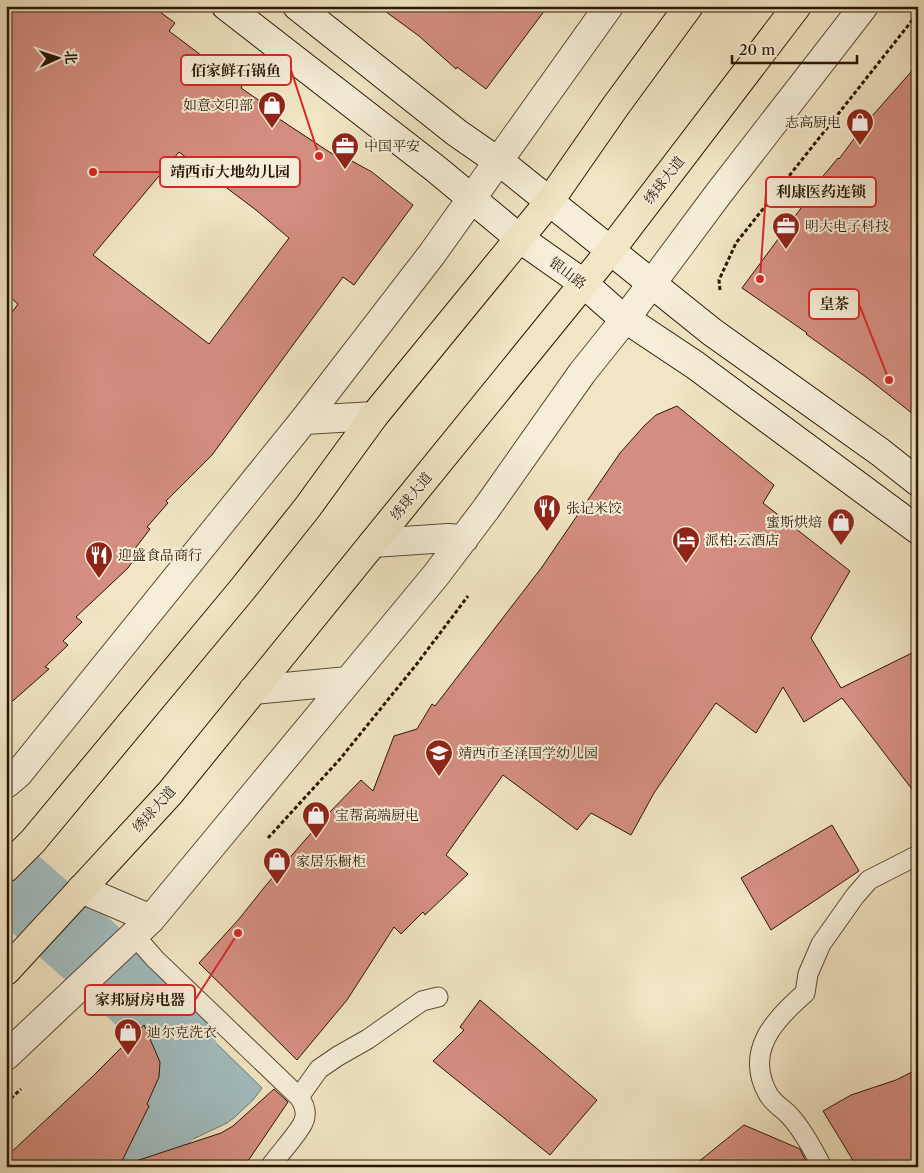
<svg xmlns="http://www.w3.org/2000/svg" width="924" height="1173" font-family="'Libre Caslon Text','Noto Serif SC',serif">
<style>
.water{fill:#a1bcbf;stroke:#717a74}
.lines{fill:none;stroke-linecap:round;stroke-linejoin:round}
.river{stroke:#a1bcbf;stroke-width:75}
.building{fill:#d48e80;stroke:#2a1604;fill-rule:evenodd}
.service-casing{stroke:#5c4a34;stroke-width:21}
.minor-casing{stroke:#5c4a34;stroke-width:30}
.secondary-casing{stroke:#2a1604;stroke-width:30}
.primary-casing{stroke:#2a1604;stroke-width:30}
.path{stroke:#2a1604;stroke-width:3;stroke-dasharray:4 2.5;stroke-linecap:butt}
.service{stroke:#f6eed8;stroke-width:19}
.minor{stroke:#f6eed8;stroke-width:28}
.secondary{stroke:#f6eed8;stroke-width:28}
.primary{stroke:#f1e5c3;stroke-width:28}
.labels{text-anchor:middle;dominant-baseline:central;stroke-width:4;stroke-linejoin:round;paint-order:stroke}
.poi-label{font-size:14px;fill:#2a1604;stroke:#f6eed8;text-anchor:start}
.street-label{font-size:14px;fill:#2a1604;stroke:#f6eed8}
.leader{fill:none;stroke:#d62828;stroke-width:2}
.callout-dot{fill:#d62828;stroke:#f6eed8;stroke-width:2}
.callout{fill:#f6eed8;stroke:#d62828;stroke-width:2}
.callout-label{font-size:15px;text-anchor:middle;font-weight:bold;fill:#2a1604}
</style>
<rect width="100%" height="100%" fill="#f1e5c3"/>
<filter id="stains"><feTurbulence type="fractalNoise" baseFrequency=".004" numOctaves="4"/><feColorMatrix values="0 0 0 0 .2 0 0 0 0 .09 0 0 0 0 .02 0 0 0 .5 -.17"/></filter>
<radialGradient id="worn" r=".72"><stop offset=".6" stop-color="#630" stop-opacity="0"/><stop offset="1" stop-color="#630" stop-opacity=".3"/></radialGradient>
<path class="water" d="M158 990 165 993 262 1088 253 1100 235 1117 227 1123 189 1141 165 1167H119C132 1146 169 1085 164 1061 162 1055 158 1049 155 1043 146 1026 141 1025 122 1024L152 993Z"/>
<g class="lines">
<path class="river" d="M6 877 167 1020 180 1052 176 1083 144 1157 135 1167"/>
</g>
<path class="building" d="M6 6H152L175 23 169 31 242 86 241 88 270 108 267 111 337 157 339 154 372 172 413 205 354 285 343 277 212 455 166 501 168 503 147 527 150 529 134 550 138 554 128 568 76 617 82 622 63 641 68 645 45 667 49 669 6 707V321L18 304 6 294ZM179 152 256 210 289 238 209 344 93 255Z
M378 6H548L486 89 457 67 456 69 419 36Z
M918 64V418L866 377 806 334 807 333 742 288 807 200 805 198 838 158 839 159 865 124Z
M677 406 774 485 763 503 850 571 811 638 841 688 918 650V797L842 698 804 722 783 687 756 733 716 703 654 793 631 835 591 813 577 830 503 775 446 855 468 874 425 915 423 912 401 934 394 927 347 1000 297 1060 199 963 239 919 267 884 325 817 361 780 373 791 394 736 417 729 432 704 435 706 542 567 620 453 644 426 656 415Z
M832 825 859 871 771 930 741 878Z
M480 1000 597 1100 550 1155 433 1061 464 1030 460 1027Z
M144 1025 160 1062 159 1077 147 1104 149 1106 119 1167H6V1157L92 1077Z
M918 1069V1167H857L823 1111 851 1095 896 1080Z
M274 1089 288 1102 250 1158 242 1167H140L139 1160 221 1133 233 1126Z
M744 1125 800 1149 809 1167H692Z"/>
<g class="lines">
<g class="service-casing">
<path id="service" d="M134 935 155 959 299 1097C304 1104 308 1113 303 1123 297 1135 279 1154 270 1167
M299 1097 319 1069 338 1056 368 1039 422 1001 438 997
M822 1167C813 1149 803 1130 789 1115 782 1108 773 1103 768 1094 744 1051 775 1019 805 993L808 974 821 944 855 896 869 880 918 855"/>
</g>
<g class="minor-casing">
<path id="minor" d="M304 420 374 416
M373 543 448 538 464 539
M253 690 348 681
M6 784 18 774 304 420 432 254 609 6
M81 889 151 919
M6 1056 151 919 436 575 486 509 582 373 626 318 719 193 864 6"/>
</g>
<g class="secondary-casing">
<path id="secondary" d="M226 6 436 169 519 238 583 283 617 313 695 365 918 530
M297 6 457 133 509 169 712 332 880 452 918 482"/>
</g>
<g class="primary-casing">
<path id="primary" d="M6 868 33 841 241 591 307 508 374 416 549 202 615 107 689 6
M6 971 170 793 610 251 797 6"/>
</g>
<path class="path" d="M720 290 719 280 736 243 918 13
M268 838 340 759 416 665 468 596
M6 1103 21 1089"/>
<use href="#service" class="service"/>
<use href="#minor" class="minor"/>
<use href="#secondary" class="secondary"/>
<use href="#primary" class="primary"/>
</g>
<defs>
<g id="shop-pin" transform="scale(1.4375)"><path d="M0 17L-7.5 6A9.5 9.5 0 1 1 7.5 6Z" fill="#8f2418" stroke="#f6eed8"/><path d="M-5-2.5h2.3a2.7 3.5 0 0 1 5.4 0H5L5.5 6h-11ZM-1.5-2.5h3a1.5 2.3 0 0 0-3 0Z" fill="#fff"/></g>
<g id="office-pin" transform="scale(1.4375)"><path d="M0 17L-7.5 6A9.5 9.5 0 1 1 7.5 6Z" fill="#8f2418" stroke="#f6eed8"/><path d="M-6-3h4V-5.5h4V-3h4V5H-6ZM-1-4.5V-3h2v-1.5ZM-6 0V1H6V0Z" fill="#fff"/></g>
<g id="restaurant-pin" transform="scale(1.4375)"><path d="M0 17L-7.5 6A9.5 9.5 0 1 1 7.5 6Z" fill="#8f2418" stroke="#f6eed8"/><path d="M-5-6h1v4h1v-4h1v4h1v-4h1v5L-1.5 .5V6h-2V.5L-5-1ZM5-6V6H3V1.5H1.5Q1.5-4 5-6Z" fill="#fff"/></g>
<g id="hotel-pin" transform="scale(1.4375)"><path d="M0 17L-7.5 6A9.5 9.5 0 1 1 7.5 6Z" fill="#8f2418" stroke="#f6eed8"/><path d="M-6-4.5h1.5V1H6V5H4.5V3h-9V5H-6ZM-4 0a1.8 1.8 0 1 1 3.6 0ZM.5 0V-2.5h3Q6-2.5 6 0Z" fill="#fff"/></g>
<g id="school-pin" transform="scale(1.4375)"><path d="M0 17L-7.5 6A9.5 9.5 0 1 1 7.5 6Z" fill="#8f2418" stroke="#f6eed8"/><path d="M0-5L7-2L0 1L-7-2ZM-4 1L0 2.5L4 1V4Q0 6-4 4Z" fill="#fff"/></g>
</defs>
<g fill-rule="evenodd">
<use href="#shop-pin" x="272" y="105"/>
<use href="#shop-pin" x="860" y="122"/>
<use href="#office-pin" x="345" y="146"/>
<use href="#office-pin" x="786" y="226"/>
<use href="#restaurant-pin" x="547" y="508"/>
<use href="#shop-pin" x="841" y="522"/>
<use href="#hotel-pin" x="686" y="540"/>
<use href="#restaurant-pin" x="99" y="555"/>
<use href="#school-pin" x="439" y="753"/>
<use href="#shop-pin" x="316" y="815"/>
<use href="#shop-pin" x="277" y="861"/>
<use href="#shop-pin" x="128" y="1032"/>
</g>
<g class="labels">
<g class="poi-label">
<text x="253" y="105" text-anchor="end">如意文印部</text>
<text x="841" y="122" text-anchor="end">志高厨电</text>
<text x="364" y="146">中国平安</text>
<text x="805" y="226">明大电子科技</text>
<text x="566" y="508">张记米饺</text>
<text x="822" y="522" text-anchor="end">蜜斯烘焙</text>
<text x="705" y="540">派柏·云酒店</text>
<text x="118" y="555">迎盛食品商行</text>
<text x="458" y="753">靖西市圣泽国学幼儿园</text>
<text x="335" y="815">宝帮高端厨电</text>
<text x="296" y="861">家居乐橱柜</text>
<text x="147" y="1032">迪尔克洗衣</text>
</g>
<g class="street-label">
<text transform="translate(664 180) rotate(-52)">绣球大道</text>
<text transform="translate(568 273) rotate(37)">银山路</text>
<text transform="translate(411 496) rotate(-51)">绣球大道</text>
<text transform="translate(154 809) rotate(-48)">绣球大道</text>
</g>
</g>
<path class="leader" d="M319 156L291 70M93 172L160 172M760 279L766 192M889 380L859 304M238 933L195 1000"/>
<g class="callout-dot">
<circle cx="319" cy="156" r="5"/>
<circle cx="93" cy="172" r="5"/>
<circle cx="760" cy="279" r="5"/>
<circle cx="889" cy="380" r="5"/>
<circle cx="238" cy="933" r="5"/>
</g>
<g class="callout">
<rect x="181" y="55" width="110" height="30" rx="5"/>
<rect x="160" y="157" width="140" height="30" rx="5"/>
<rect x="766" y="177" width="110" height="30" rx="5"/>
<rect x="809" y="289" width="50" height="30" rx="5"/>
<rect x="85" y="985" width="110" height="30" rx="5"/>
</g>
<g class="callout-label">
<text x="236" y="76">佰家鲜石锅鱼</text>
<text x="230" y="177">靖西市大地幼儿园</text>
<text x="821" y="197">利康医药连锁</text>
<text x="834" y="309">皇茶</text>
<text x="140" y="1005">家邦厨房电器</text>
</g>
<rect width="924" height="1173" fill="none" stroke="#f1e5c3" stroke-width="25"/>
<rect x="8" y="8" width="909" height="1158" fill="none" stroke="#2a1604" stroke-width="2.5"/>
<rect x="12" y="12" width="899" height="1148" fill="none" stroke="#2a1604"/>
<g transform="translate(58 58) rotate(87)" stroke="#f6eed8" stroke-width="4" paint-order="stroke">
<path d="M0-4L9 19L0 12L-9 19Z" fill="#2a1604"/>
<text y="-8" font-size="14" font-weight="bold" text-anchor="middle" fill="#2a1604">北</text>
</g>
<path d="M732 55v8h125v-8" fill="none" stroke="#2a1604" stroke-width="2.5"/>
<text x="739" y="55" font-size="15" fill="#2a1604" stroke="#f6eed8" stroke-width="4" paint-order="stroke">20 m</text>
<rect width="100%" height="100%" filter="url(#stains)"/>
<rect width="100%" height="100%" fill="url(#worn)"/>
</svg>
